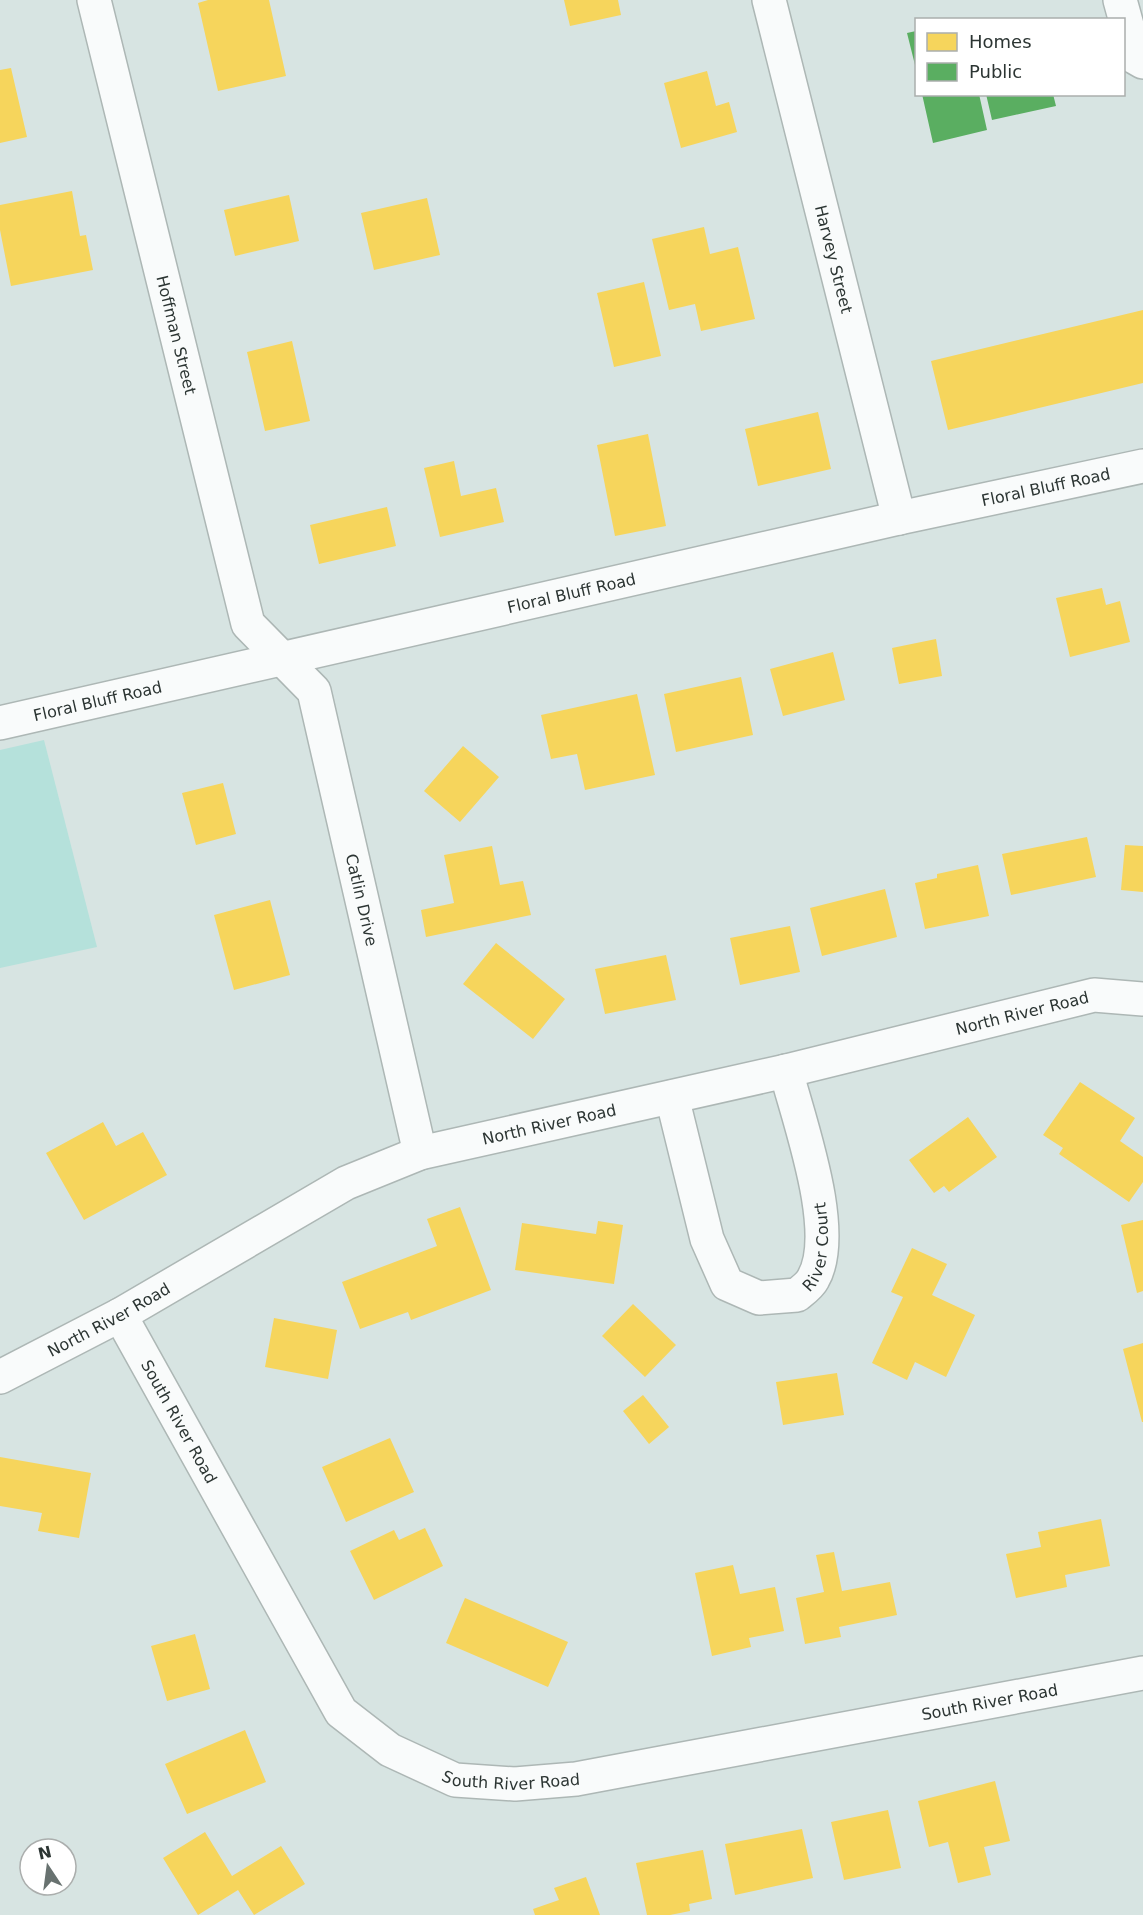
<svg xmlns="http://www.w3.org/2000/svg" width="1143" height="1915" font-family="'DejaVu Sans',sans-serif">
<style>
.green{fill:#b5e1db}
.homes{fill:#f6d55c}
.public{fill:#5aae61}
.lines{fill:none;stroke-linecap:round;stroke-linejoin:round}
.minor-casing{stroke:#adb7b5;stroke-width:36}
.minor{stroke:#f9fbfb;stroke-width:33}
.labels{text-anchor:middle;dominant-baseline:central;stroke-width:6;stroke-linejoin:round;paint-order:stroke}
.street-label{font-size:16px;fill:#2c3533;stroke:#fff}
</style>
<rect width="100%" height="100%" fill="#d7e4e2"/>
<path class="green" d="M44 740 97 947 0 968V750Z"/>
<path class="homes" d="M208 0H269L286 76 218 91 198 3Z
M564 0H618L621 15 570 26Z
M11 68 27 137 0 143V70Z
M707 71 716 106 729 102 737 132 681 148 664 83Z
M72 191 80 236 86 235 93 270 11 286 0 230V205Z
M289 195 299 241 235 256 224 210Z
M427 198 440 255 374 270 361 213Z
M704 227 710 254 738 247 755 319 701 331 695 304 669 310 652 239Z
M644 282 661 356 614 367 597 293Z
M1143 310V383L948 430 931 361Z
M292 341 310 421 265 431 247 352Z
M818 412 831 469 758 486 745 429Z
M648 434 666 526 615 536 597 445Z
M454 461 461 496 496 488 504 522 440 537 424 468Z
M387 507 396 546 319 564 310 525Z
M1102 588 1106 605 1120 601 1130 642 1070 657 1056 598Z
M936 639 942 676 899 684 892 648Z
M833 652 845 700 783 716 770 669Z
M741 677 753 735 676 752 664 694Z
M637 694 655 775 585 790 577 754 551 759 541 715Z
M463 746 499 777 460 822 424 791Z
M223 783 236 834 196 845 182 793Z
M1087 837 1096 877 1011 895 1002 854Z
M1125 845 1143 846V892L1121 890Z
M492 846 500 885 523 881 531 915 426 937 421 910 454 903 444 855Z
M978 865 989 916 925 929 915 883 937 878V874Z
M885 889 897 937 822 956 810 908Z
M270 900 290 975 234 990 214 915Z
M790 926 800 972 740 985 730 938Z
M496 943 565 999 533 1039 463 984Z
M666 955 676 1000 605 1014 595 969Z
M1080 1082 1135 1118 1120 1141 1143 1157V1182L1129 1202 1059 1154 1063 1148 1043 1135Z
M968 1117 997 1157 949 1192 944 1186 934 1193 909 1160Z
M103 1122 116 1146 143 1132 167 1175 84 1220 46 1153Z
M460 1207 491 1290 411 1320 408 1312 360 1329 342 1282 437 1246 427 1219Z
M1143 1220V1291L1137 1293 1121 1225Z
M598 1221 623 1225 614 1284 515 1270 522 1223 596 1234Z
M912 1248 947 1264 932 1295 975 1315 946 1377 915 1362 907 1380 872 1363 903 1297 891 1292Z
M633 1304 676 1345 645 1377 602 1336Z
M274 1318 337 1330 328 1379 265 1367Z
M1143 1343V1422H1142L1123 1349Z
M837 1373 844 1415 783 1425 776 1382Z
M643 1395 669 1427 649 1444 623 1411Z
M390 1438 414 1492 346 1522 322 1467Z
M0 1457 91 1473 79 1538 38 1531 42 1513 0 1506Z
M1101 1519 1110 1566 1065 1575 1067 1587 1016 1598 1006 1554 1041 1547 1038 1532Z
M425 1528 443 1566 374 1600 350 1551 394 1530 399 1540Z
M834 1552 842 1591 890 1582 897 1615 839 1627 841 1637 805 1644 796 1598 824 1592 816 1555Z
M733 1565 740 1594 775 1587 784 1631 749 1638 751 1647 712 1656 695 1573Z
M465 1598 568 1642 548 1687 446 1643Z
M195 1634 210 1689 167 1701 151 1646Z
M245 1730 266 1782 187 1814 165 1764Z
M995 1781 1010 1841 984 1847 991 1875 958 1883 948 1842 929 1847 918 1801Z
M888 1810 901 1868 844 1880 831 1822Z
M802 1829 813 1878 735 1895 725 1844Z
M205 1832 232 1876 281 1846 305 1884 254 1915 238 1890 198 1915 163 1858Z
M703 1850 712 1899 689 1904 690 1911 670 1915H647L636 1863Z
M586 1877 600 1915H535L533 1909 559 1900 554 1888Z"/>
<path class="public" d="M916 31V69L907 33Z
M922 94H979L987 130 933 143Z
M986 94H1053L1056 106 992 120Z"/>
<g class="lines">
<g class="minor-casing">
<g id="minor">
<path id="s1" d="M94 0 248 624 314 691 420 1153"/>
<path id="s2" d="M769 0 899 518"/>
<path d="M1120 0 1136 58 1143 62"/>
<path id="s3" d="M0 723 899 518 1143 466"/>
<path id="s4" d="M672 1097 707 1239 727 1284 759 1298 797 1295C802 1291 810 1285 813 1279 840 1233 799 1121 786 1071"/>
<path id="s5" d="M120 1315 341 1712 390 1750 455 1780 515 1784 576 1779 1143 1673"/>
<path id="s6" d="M0 1377 120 1315 346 1183 420 1153 786 1071 1094 995 1143 999"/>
</g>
</g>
<use href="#minor" class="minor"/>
</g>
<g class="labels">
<g class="street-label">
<text stroke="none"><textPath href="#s2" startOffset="267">Harvey Street</textPath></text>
<text stroke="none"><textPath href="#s1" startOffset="345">Hoffman Street</textPath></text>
<text stroke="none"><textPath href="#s3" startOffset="1072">Floral Bluff Road</textPath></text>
<text stroke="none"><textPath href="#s3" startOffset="586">Floral Bluff Road</textPath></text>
<text stroke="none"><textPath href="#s3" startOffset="100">Floral Bluff Road</textPath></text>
<text stroke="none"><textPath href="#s1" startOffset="951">Catlin Drive</textPath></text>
<text stroke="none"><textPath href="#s6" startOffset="1095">North River Road</textPath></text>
<text stroke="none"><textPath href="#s6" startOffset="609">North River Road</textPath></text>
<text stroke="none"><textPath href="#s4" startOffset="324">River Court</textPath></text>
<text stroke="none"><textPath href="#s6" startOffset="123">North River Road</textPath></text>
<text stroke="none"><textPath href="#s5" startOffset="122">South River Road</textPath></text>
<text stroke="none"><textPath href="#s5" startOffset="1130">South River Road</textPath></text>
<text stroke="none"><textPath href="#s5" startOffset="644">South River Road</textPath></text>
</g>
</g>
<rect x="915" y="18" width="210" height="78" fill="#ffffff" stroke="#abaead" stroke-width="1.5"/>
<rect x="927" y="33" width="30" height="18" fill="#f6d55c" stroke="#abaead" stroke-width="1.5"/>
<text x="969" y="48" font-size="18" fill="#2c3533">Homes</text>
<rect x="927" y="63" width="30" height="18" fill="#5aae61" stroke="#abaead" stroke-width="1.5"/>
<text x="969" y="78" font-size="18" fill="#2c3533">Public</text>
<g transform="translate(48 1867) rotate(347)"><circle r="28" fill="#ffffff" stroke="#abaead" stroke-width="1.5"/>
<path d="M0-4.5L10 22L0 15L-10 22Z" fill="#687270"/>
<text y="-9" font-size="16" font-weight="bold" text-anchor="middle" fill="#2c3533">N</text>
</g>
</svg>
